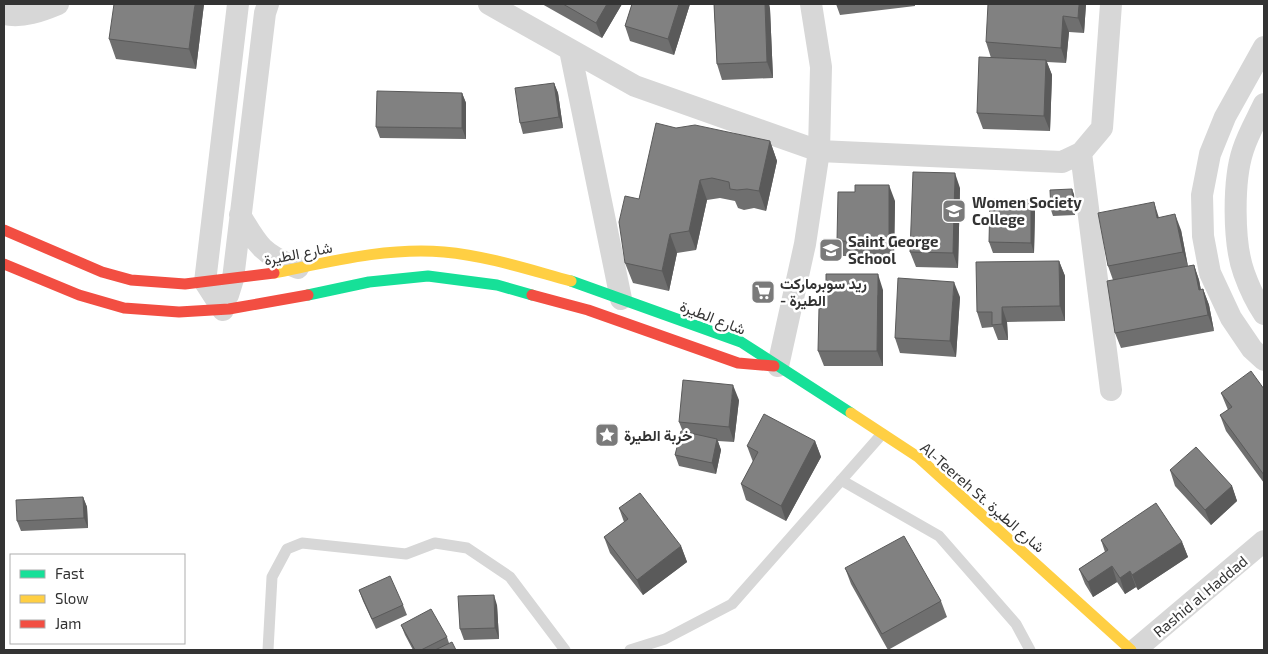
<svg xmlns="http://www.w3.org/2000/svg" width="1268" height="654" font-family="'Exo 2',Vazirmatn,sans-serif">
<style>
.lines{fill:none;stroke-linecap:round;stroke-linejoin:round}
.lane{stroke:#d7d7d7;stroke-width:11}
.street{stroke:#d7d7d7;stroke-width:22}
.fast{stroke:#16e098;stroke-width:11}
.slow{stroke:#ffcf43;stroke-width:11}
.jam{stroke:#f24e42;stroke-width:11}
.wall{fill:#6f6f6f}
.shaded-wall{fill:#5a5a5a}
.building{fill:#818181;stroke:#5a5a5a}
.labels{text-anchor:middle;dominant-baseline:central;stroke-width:5;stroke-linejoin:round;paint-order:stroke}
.poi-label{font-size:15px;font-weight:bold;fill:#333;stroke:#fff;text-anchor:start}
.street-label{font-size:15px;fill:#333;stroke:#fff}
</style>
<rect width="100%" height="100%" fill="#fff"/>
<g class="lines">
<path class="lane" d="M841 480 939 536 1016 624 1030 650
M268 650 272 577 287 549 302 543 406 554 435 543 467 548 510 577 565 650
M630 650 665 639 732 604 882 434"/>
<path class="street" d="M489 4 635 86 819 151 1062 162 1081 153 1102 128 1111 4
M4 14C23 18 41 11 58 4
M1264 47 1225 117 1210 154 1202 195 1203 236 1210 273 1231 318 1252 349 1264 360
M570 50 621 299
M1264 104C1257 119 1248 134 1243 150 1233 180 1233 243 1244 273 1249 287 1256 302 1264 314
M1081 153 1111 390
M240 215C258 246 263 255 298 268
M228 295 233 279 265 13 268 4
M223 310 205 282 238 4
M778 366 805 244 819 151 821 67 811 4
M1135 650 1264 541"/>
<path class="fast" d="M571 281 741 342 851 413
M308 295 369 282 428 276 497 285 532 295"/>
<path class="slow" d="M274 273C329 262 387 247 444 252 488 256 530 270 571 281
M851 413 918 457 1131 650"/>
<path class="jam" d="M4 230 102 272 131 280 185 284 274 273
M4 264 79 295 124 308 179 312 229 309 308 295
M532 295 588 310 738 363 774 366"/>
</g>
<path class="wall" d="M204 4 196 69 116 59 109 39Z
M542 4H622L602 38Z
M632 4H690L674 55 630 41 625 26Z
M714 4H769L770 9 773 78 722 80 717 64Z
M836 4H915V6L840 15Z
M1086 4 1084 33 1069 32 1066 63 1047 62 1052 75 1050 131 983 129 977 113 991 58 986 42Z
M554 83 558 93 563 128 523 134 520 123Z
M462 93 466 103V139L380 138 376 127Z
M676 128 770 141 777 161 766 211 754 208 744 210 738 208 735 201 720 198 707 200 696 250 677 253 669 291 633 283 625 263 639 199Z
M960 188 958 268 916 267 910 252Z
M855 192 895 201 894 257 843 256 837 241Z
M1074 194 1075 215 1053 216 1051 210Z
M1031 200 1035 211 1034 253H993L989 242Z
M1159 217 1181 230 1188 266 1194 265 1199 280 1201 290 1203 289 1209 305 1214 331 1121 348 1115 333 1113 280 1108 266Z
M1059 261 1065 276V321L1007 322 1008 340H998L993 327 982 328 977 312Z
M883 290V366H824L818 351Z
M960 297 956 357 900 353 895 338Z
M1264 389V483L1226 431 1220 415 1228 410 1221 393Z
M739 400 734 442 718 441 721 450 716 474 679 466 675 455 683 432 679 422Z
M815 441 821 457 786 521 746 500 741 484 753 462 747 446Z
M1170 470 1232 486 1237 501 1211 525 1175 486Z
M83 497 87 507 88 528 21 531 17 521Z
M619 508 681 546 687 562 643 595 610 553 604 537 624 522Z
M1101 540 1182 542 1188 557 1138 590 1136 587 1125 594 1117 582 1093 597 1085 584 1079 569 1105 552Z
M845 568 941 601 947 617 888 650 851 584Z
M359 590 403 605 407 615 376 629 363 601Z
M497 605 499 639 464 640 460 629Z
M401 625 447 637 449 643 456 650H413L405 635Z"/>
<path class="shaded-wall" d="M195 4H204L196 69 189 49Z
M607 4H622L602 38 596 23Z
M679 4H690L674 55 668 39Z
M765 4H769L770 9 773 78 767 62Z
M1079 4H1086L1084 33 1078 18Z
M1063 16 1069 32 1066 63 1061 48Z
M1046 60 1052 75 1050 131 1044 116Z
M554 83 558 93 563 128 559 117Z
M462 93 466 103V139L462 128Z
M770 141 777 161 766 211 759 191Z
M955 173 960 188 958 268 953 253Z
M700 180 707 200 696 250 689 231Z
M889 185 895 201 894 257 889 242Z
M1072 189 1074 194 1075 215 1073 209Z
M1031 200 1035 211 1034 253 1031 243Z
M1154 202 1159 218H1157Z
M1175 214 1181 230 1188 267 1183 252Z
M670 234 677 253 669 291 662 271Z
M1059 261 1065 276V321L1060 306Z
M1194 265 1199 280 1204 306 1199 290Z
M878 274 883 290V366L877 351Z
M954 282 960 297 956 357 950 341Z
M1203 289 1209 305 1214 331 1208 315Z
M1002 307 1007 322 1008 340 1002 324Z
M733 385 739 400 734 442 729 427Z
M717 439 721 450 716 474 712 463Z
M815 441 821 457 786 521 781 506Z
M1232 486 1237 501 1211 525 1205 510Z
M83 497 87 507 88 528 84 518Z
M1182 542 1188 557 1138 590 1132 575Z
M681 546 687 562 643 595 637 580Z
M1112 566 1117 582 1093 597 1088 582Z
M1130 571 1136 587 1125 594 1120 578Z
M494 595 497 605 499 639 495 628Z"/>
<path class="building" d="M114 4H195L189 49 109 39Z
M563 4H607L596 23Z
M632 4H679L668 39 625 26Z
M714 4H765L767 62 717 64Z
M988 4H1079L1078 18 1063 16 1061 48 986 42Z
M979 57 1046 60 1044 116 977 113Z
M554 83 559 117 520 123 515 88Z
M377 91 462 93V128L376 127Z
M656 123 676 128 695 125 770 141 759 191 747 189 737 190 730 189 729 182 712 178 700 180 689 231 670 234 662 271 625 263 619 222 625 196 639 199Z
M913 172 955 173 953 253 910 252Z
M855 185H889V242L837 241 838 192H855Z
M1072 189 1073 209 1051 210 1050 190Z
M990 199 1031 200V243L989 242Z
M1154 202 1157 218 1175 214 1183 252 1108 266 1098 213Z
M1059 261 1060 306 1002 307V324L992 325V312H977L976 262Z
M1194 265 1199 290 1203 289 1208 315 1115 333 1107 281Z
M826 274H878L877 351H818L819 308H826Z
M898 278 954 282 950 341 895 338Z
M1251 371 1264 389V475L1220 415 1232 407 1221 393Z
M683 380 733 385 729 427 679 422Z
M764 414 815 441 781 506 741 484 758 452 747 446Z
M681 431 717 439 712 463 675 455Z
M1196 447 1232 486 1205 510 1170 470Z
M640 493 681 546 637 580 604 537 628 519 619 508Z
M83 497 84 518 17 521 16 500Z
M1156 503 1182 542 1132 575 1130 571 1120 578 1112 566 1088 582 1079 569 1108 550 1101 540Z
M904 536 941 601 882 634 845 568Z
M390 576 403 605 372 619 359 590Z
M494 595 495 628 460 629 458 596Z
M431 609 447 637 421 650H415L401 625Z
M452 642 456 650H435Z"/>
<defs>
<g id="university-square" transform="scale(1.25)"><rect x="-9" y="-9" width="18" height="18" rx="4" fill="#7a7a7a" stroke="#fff"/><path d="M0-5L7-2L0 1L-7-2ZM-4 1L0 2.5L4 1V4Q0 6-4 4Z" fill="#fff"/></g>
<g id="school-square" transform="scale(1.25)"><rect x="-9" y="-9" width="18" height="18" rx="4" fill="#7a7a7a" stroke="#fff"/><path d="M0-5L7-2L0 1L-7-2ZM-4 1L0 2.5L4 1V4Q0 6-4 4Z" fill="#fff"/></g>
<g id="supermarket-square" transform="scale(1.25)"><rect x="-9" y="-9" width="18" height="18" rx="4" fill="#7a7a7a" stroke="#fff"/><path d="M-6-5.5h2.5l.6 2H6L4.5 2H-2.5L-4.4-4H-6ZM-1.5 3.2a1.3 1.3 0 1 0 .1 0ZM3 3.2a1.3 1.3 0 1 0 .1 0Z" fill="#fff"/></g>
<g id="sight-square" transform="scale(1.25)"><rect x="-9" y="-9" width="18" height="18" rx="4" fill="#7a7a7a" stroke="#fff"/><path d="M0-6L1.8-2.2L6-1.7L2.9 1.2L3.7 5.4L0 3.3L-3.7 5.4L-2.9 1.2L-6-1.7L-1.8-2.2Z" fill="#fff"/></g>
</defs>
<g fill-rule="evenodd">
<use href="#university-square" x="954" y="211"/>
<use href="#school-square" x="831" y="250"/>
<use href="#supermarket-square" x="763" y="292"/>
<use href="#sight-square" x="607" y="435"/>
</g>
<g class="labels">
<g class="poi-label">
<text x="972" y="202">Women Society<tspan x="972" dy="17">College</tspan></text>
<text x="848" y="241">Saint George<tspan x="848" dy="17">School</tspan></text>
<text x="780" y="283">ريد سوبرماركت<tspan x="780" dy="17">- الطيرة</tspan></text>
<text x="624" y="435">خربة الطيرة</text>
</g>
<g class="street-label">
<text transform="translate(298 253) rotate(-11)">شارع الطيرة</text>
<text transform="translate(713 317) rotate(21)">شارع الطيرة</text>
<text transform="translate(983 497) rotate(41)">Al-Teereh St. شارع الطيرة</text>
<text transform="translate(1200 596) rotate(-40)">Rashid al Haddad</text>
</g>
</g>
<rect width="1268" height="654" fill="none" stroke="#333333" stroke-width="10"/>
<rect x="10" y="554" width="175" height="90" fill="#ffffff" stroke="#adadad"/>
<rect x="20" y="570" width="25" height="8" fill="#16e098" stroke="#adadad"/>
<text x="55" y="579" font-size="15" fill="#333333">Fast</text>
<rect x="20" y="595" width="25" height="8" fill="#ffcf43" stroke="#adadad"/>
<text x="55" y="604" font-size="15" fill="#333333">Slow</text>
<rect x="20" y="620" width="25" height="8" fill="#f24e42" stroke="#adadad"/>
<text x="55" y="629" font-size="15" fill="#333333">Jam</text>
</svg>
